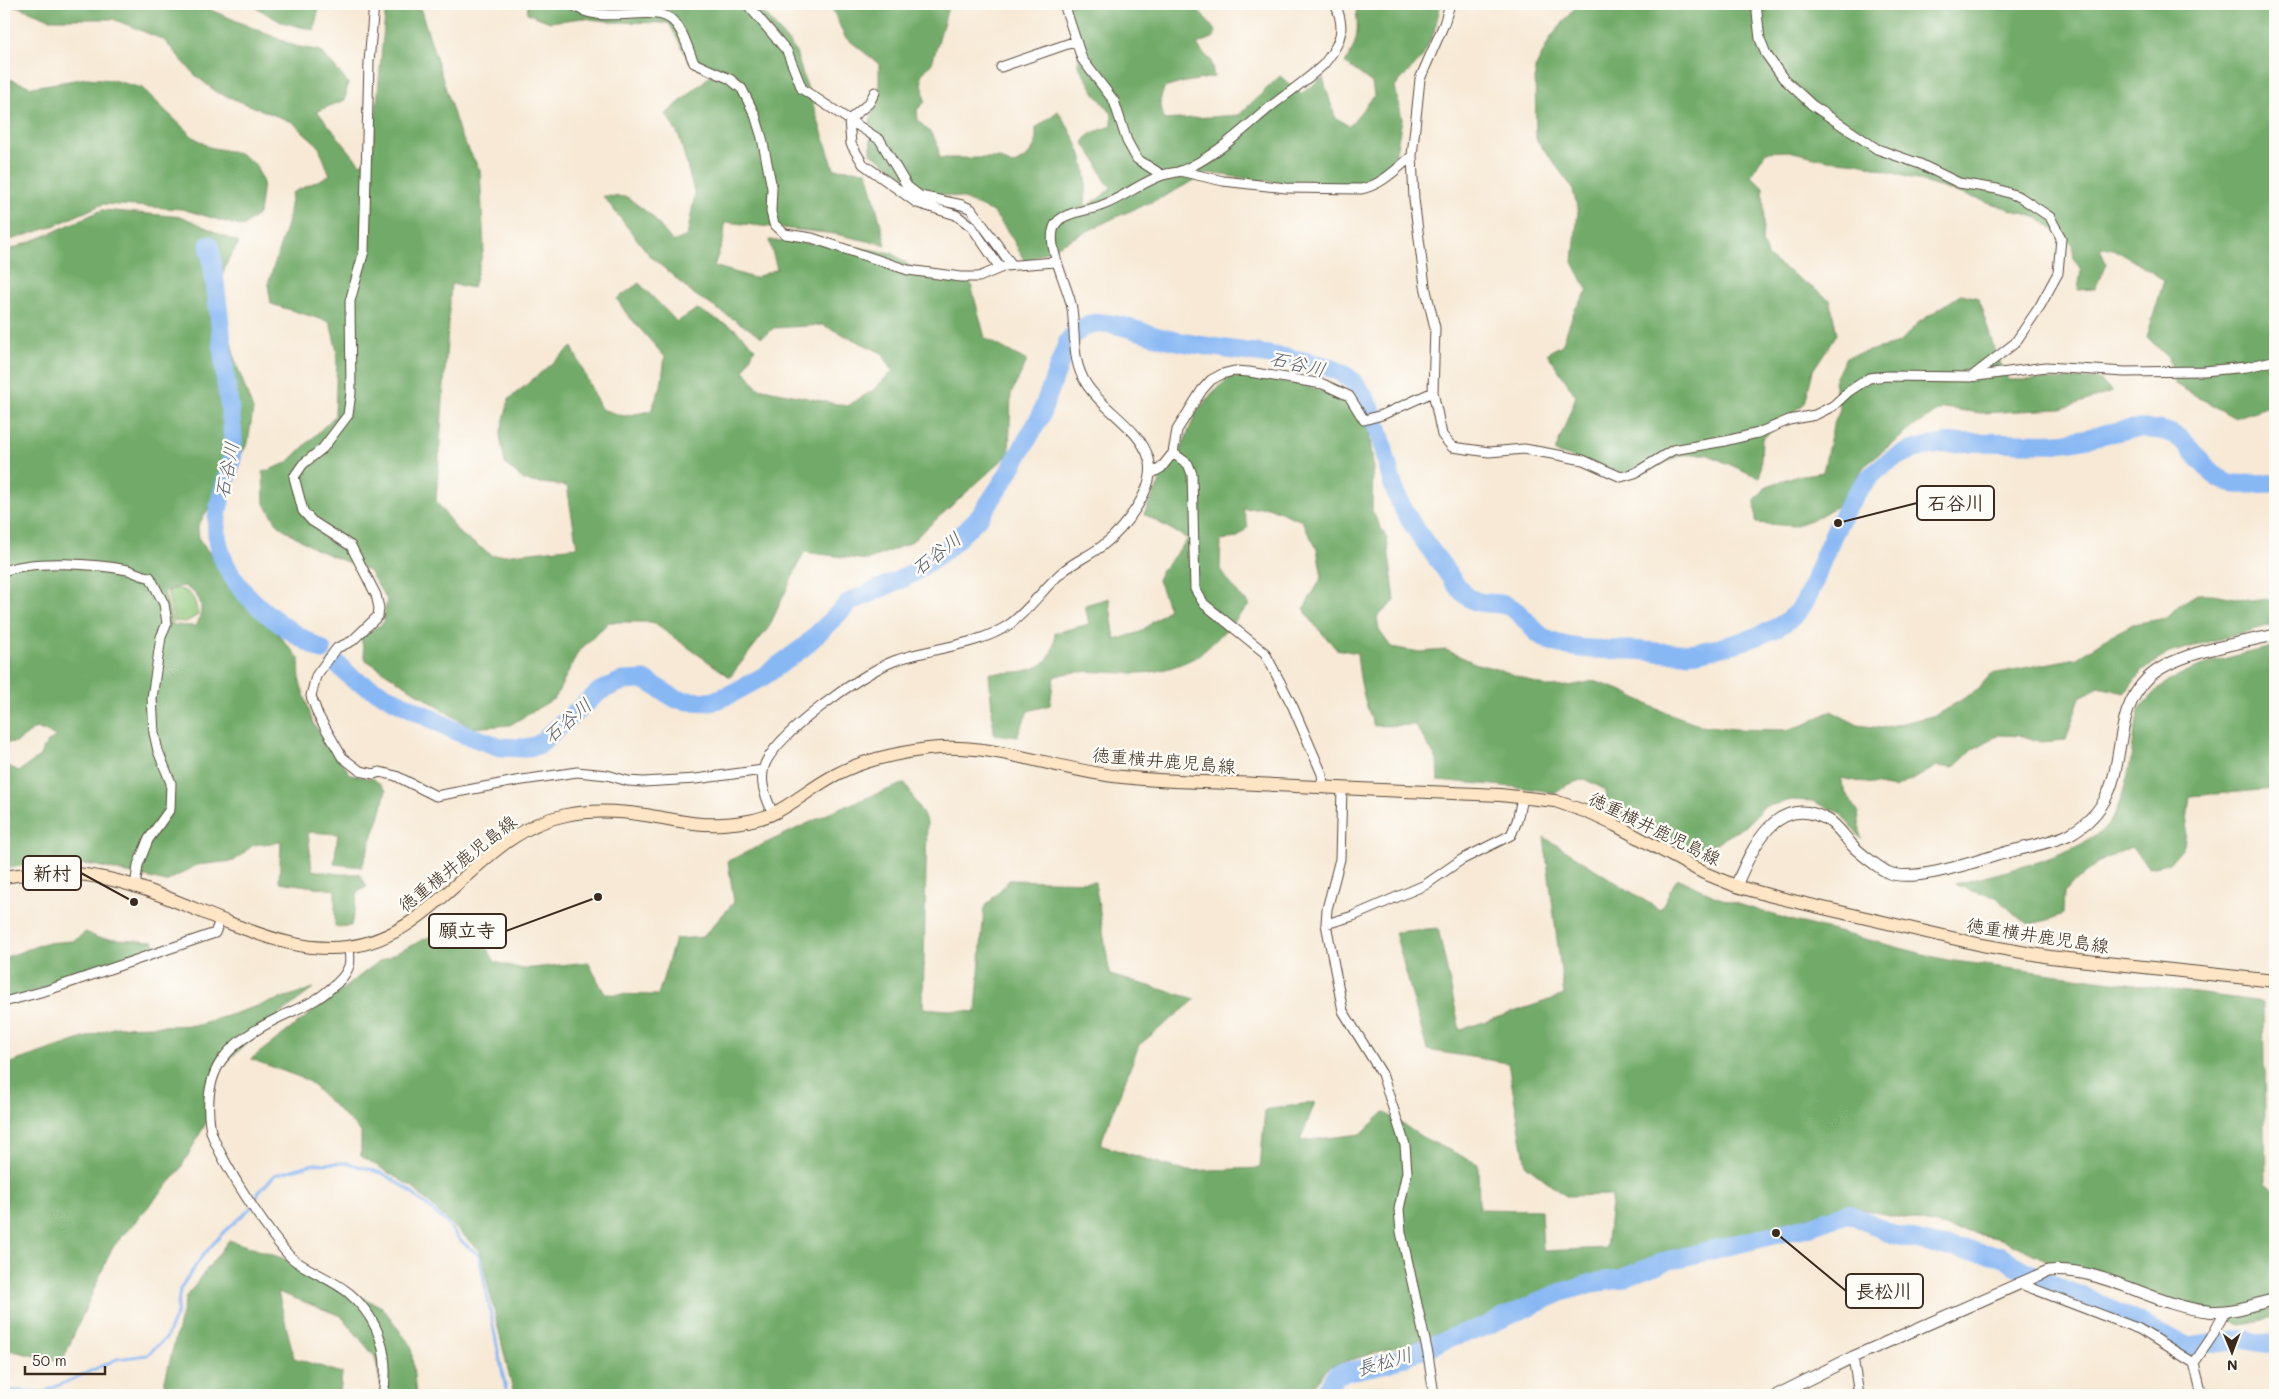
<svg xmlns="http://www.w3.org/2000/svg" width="2279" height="1399" font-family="Mali,'Klee One',sans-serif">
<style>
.green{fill:#8ec679;stroke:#64784c}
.forest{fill:#72ab69;stroke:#566a44;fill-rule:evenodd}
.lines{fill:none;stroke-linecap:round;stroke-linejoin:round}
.stream{stroke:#88b8f4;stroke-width:3}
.river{stroke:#88b8f4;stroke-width:19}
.minor-casing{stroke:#574739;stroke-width:11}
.tertiary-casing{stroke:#574739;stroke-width:13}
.secondary-casing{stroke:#574739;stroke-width:14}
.minor{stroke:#fff;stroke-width:9}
.tertiary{stroke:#fff;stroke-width:11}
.secondary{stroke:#fde5c5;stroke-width:12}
.labels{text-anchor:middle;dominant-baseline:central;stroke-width:5;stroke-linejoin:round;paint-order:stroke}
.street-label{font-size:18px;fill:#3b2a1e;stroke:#fdfcf7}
.water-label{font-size:19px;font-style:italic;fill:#565c69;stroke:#fdfcf7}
.leader{fill:none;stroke:#3b2a1e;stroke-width:2}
.callout-dot{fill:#3b2a1e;stroke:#fdfcf7;stroke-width:2}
.callout{fill:#fdfcf7;stroke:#3b2a1e;stroke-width:2}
.callout-label{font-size:19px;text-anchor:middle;font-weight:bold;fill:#3b2a1e}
</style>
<rect width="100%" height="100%" fill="#fdfcf7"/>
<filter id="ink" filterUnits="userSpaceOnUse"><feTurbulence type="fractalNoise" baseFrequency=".02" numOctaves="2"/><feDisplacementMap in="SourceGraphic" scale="10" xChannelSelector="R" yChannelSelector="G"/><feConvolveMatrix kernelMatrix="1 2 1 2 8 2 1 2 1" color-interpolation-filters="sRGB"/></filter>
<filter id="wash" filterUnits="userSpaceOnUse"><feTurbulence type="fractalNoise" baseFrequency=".0096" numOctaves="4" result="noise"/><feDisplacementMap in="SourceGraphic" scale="20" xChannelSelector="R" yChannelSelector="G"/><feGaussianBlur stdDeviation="1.12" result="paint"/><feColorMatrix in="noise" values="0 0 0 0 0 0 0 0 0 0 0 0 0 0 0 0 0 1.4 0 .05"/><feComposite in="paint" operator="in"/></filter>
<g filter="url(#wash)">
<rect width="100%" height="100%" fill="#f7e9d5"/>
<path class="green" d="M176 589C193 590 195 600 198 615L186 622 174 621 167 591Z"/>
<path class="forest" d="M11 4H197L295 46 321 51 348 83 345 100 317 111 360 164 372 157 386 4H419L460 134 480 170 484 248 473 288 451 284 436 501 459 533 493 556 577 547 567 486 525 481 505 464 500 435 509 399 572 347 601 409 624 416 651 411 661 386 665 357 626 313 617 299 639 283 677 322 697 309 735 329 755 348 744 370 758 388 847 406 872 391 893 371 882 353 823 325 774 328 762 337 695 295 650 256 603 196 627 197 651 215 673 242 687 236 695 195 679 136 666 114 711 75 691 64 669 23 614 22 583 18 550 22 527 13 528 4H757L795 50 834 169 867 171 886 245 835 234 725 222 724 238 714 266 754 278 777 269 769 240 846 246 892 253 911 267 970 281 985 338 1027 361 1011 394 1009 454 910 543 867 560 804 552 769 627 730 677 652 622H609L578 652 555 698 510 725 471 728 366 660 361 638 383 623 387 600 369 571 315 549 279 526 264 503 263 472 287 463 335 416 337 352 330 322 271 304 268 284 287 224 292 193 330 175 318 145 292 122 216 92 195 75 164 40 113 19H50Z
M250 4H315L319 6 314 30 281 22Z
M830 4H949L932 63 921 75 925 102 917 110 918 121C932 133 939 140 939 158H999L1012 165C1031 156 1037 149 1036 128L1058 111C1072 133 1084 153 1086 179 1087 188 1085 198 1085 207L1101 197 1111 187 1105 181 1096 161 1083 142 1091 133 1112 126V114L1096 95 1078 65 1080 40 1065 4H1142L1198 9 1216 32 1213 38 1197 44 1202 52 1211 60 1214 77 1181 83 1164 88 1160 101 1164 120 1239 115 1280 76 1301 94 1323 78 1335 117 1349 126 1374 96 1372 83 1345 63C1359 41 1359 29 1355 4H1441L1434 32 1422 58 1395 86 1402 119 1393 168 1365 184 1333 191 1208 173 1163 197 1116 217 1025 262 1011 236 993 212 961 198 926 192 871 153 870 122 879 92V64L845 37Z
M1578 4H2275V404L2235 418 2175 384 2169 358 2147 337 2164 280 2114 249 2100 248 2106 264 2095 289 2078 290 2081 270 2074 259 2072 244 2038 218 1888 171 1859 163 1827 160 1789 151 1766 152 1751 175 1763 187 1764 211 1762 242 1769 258 1830 300 1837 334 1813 370 1805 403 1762 439 1760 478 1706 454 1683 455 1645 471 1623 473 1555 452 1576 396 1547 353 1562 345 1575 309 1588 291 1573 262 1578 210 1572 187 1536 139 1535 68 1551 37Z
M4 77 32 87 87 78 112 80 142 88 192 136 209 147 239 153 256 165 263 183 259 214 243 227 182 209 103 204 51 227 4 242Z
M102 210 183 217 239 243 228 260 221 279V296L235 360 253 410 248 443 198 526 199 539 246 602 264 618 299 658 300 682 313 723 351 775 374 779 386 790 380 815 362 867 334 864 338 834 308 832 312 870 338 874H360L367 887 358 892 351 926 335 927V890L279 882 281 842 253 845 234 861 197 865 166 882 94 865 47 861 4 869V849L11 841 4 831V764L19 771 38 758 47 743 56 736 36 728 17 742 4 743V252L49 234ZM184 586C202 596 206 608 195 626L173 625 164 591Z
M1962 294 1978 298 1994 348 2008 380 2099 379 2112 392 2061 409 1981 413 1943 408 1916 425 1866 464 1837 506 1816 518 1793 526 1756 523 1755 500 1767 486 1795 476 1823 472 1833 426 1840 410 1834 381 1846 357 1899 343 1919 322Z
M1247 376 1308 386 1330 394 1355 406 1368 423 1373 464 1372 511 1387 539 1395 601 1377 617 1379 630 1391 647 1420 652 1446 650 1477 664 1501 670 1546 687 1569 686 1594 681 1623 691 1657 709 1701 725 1733 729 1786 730 1806 724 1831 711 1858 725 1882 728 1936 715 1976 691 1991 674 2077 658 2105 639 2133 624 2166 618 2179 605 2197 594H2213L2252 601 2275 598V624L2169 653 2142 671 2125 693 2099 687 2080 697 2066 740 2042 742 2023 736 1999 735 1973 749 1953 768 1937 766 1916 778 1894 788 1840 778 1845 792 1858 811 1861 839 1840 813 1812 801 1792 800 1764 807 1746 826 1713 845 1690 849 1610 811 1604 789 1584 779 1567 785 1556 793 1525 788 1438 780 1437 760 1415 725 1374 726C1364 702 1359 678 1357 653L1336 649C1325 635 1311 624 1304 608L1322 577 1317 549 1302 521 1268 507 1243 509 1248 527 1237 538 1221 540 1220 569 1239 595 1250 605C1237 617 1207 652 1194 658 1177 667 1156 673 1138 673 1110 674 1081 667 1054 677L1050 705 1028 711 1017 737 994 734 989 673C1022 672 1054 675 1055 633L1089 624 1085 605 1109 598 1115 640 1140 632 1169 609 1158 580 1161 572 1188 539 1144 514 1159 484 1163 467 1177 459 1196 413 1212 393 1229 378Z
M2275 646V789L2190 796 2184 846 2169 863 2149 867 2131 847 2097 863 2064 892 2063 914 2048 920 2030 924 2019 918 1996 897 1971 891 1955 884C1996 874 2073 857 2104 829 2117 817 2122 795 2127 778 2133 756 2133 733 2139 711 2141 706 2145 702 2148 699 2178 664 2233 658 2275 646Z
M905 783 927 822 923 1008 976 1012 984 908 1009 880 1095 882 1110 975 1196 999 1139 1045 1100 1145 1185 1171 1260 1168 1265 1110 1315 1102 1300 1141 1361 1134 1384 1112 1422 1137 1478 1164 1479 1209 1541 1210 1543 1251 1606 1248 1612 1195 1566 1196 1526 1165 1508 1063 1427 1050 1395 932 1438 928 1460 1030 1564 995 1544 837 1660 910 1677 878 1716 897 1783 918 1947 960 2263 1002 2266 1183 2275 1190V1318L2241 1324 2087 1279 2001 1239 1847 1206 1614 1274 1461 1328 1330 1366 1305 1395H514L480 1251 412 1187 361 1156V1132L307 1080 251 1059 378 962 469 917 495 962 523 969 588 962 605 994 658 995 675 939 703 937 734 902 728 861 840 808Z
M86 932 98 938 153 941 156 948 92 973 4 1001V958L45 943 73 941Z
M314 988 272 1020 219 1069 207 1121 178 1173 112 1248 62 1362 4 1349V1065L116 1027 198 1025Z
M229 1240 282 1258 382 1307 411 1346 416 1395H383L375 1357 341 1316 278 1292 294 1358 342 1373 340 1395H154L164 1384 186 1297Z"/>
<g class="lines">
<path class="stream" d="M4 1390 44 1392 117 1359 147 1355 166 1338 177 1313 180 1289 203 1255 224 1232 255 1204 258 1193 275 1175 313 1164 348 1163 384 1174 406 1188 446 1222 461 1241 479 1255 507 1395"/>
<path class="river" d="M209 245C217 287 221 330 225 373 227 397 233 420 233 445 234 467 221 489 218 511 206 577 272 622 322 650
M337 664 353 679 458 732 500 747 525 748 538 745 600 691 622 681 645 680 676 699 688 701 711 702 731 694 764 676 804 647 850 602 910 575 947 549 980 516 1003 482 1040 417 1068 341C1077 331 1086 323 1099 323 1124 323 1148 336 1172 340 1218 350 1267 352 1313 363 1327 366 1343 371 1353 382 1380 410 1382 450 1393 485 1403 516 1425 542 1444 568 1451 578 1458 590 1468 597 1480 607 1497 600 1510 607 1526 615 1532 634 1550 641 1576 651 1604 649 1631 650 1653 651 1676 655 1698 652 1727 647 1782 633 1800 609 1809 597 1814 582 1819 568 1836 526 1856 476 1900 455 1941 435 2011 445 2056 443 2093 441 2130 421 2167 432 2194 440 2202 475 2230 483 2241 486 2263 483 2275 483
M1322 1395 1337 1374 1388 1363 1463 1333 1474 1331 1562 1292 1592 1283 1620 1279 1666 1261 1811 1226 1848 1213 1895 1235 1936 1245 2002 1256 2014 1265 2054 1285 2094 1301 2187 1346 2241 1339 2275 1345"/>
</g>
</g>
<g filter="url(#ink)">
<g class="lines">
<g class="minor-casing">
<path id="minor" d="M374 4 369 62 364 251 350 301 351 393 348 415 323 448 303 464 294 477 303 511 312 521 351 546 376 595 379 608 378 616 352 641 337 648 324 665 316 676 311 696 318 715 342 757 360 771 374 774 380 772 396 776 436 796 516 781 577 772 607 775 628 781 643 782 696 779 763 770
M572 4C599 28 655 2 673 21 684 31 688 50 694 63L730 79 742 89 755 115 762 138 772 188 771 212 774 224 785 234 812 238 908 270 961 277H979L1005 266 1055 262
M747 4 787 51 802 89 880 140 907 186 920 196 962 205 971 209 1012 265
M1064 4 1082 59 1114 101 1127 141 1137 159 1162 175
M1450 4 1444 24 1420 79 1412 156 1414 199 1425 286 1435 328 1433 392 1442 435 1452 447 1489 452 1524 449 1558 455 1583 460 1621 477 1635 473 1673 450 1725 441 1758 433 1789 420 1815 415 1833 406 1848 392 1869 378 1887 376 1970 377 2046 367 2125 372 2204 371 2247 367 2273 361 2275 363
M1756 4 1760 39 1766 54 1783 78 1812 105 1877 149 1920 164 1959 183 1997 189 2020 197 2050 217 2061 238 2058 273 2040 306 2015 343 1971 377
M1001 67 1076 41
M875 92 869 103 849 120 851 144 863 164 917 203 956 215 972 227 1000 268
M1180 171 1223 181 1286 188 1361 189C1382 185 1396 169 1412 156
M1173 453 1188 464 1192 474 1195 589 1204 604 1265 653 1293 707 1322 774 1323 787
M1152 473 1161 468 1173 453 1177 430 1202 390 1211 380 1222 374 1234 371 1249 372 1323 384 1349 396 1364 420 1382 415 1433 392
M4 571C34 559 96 564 128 570 135 572 142 577 150 577L164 604 167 623 161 637 152 698 154 733 158 751 171 783 170 809 148 840 138 865 135 888
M1342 788 1340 859 1327 909 1326 924 1343 1011 1382 1074 1405 1145 1407 1172 1399 1209 1401 1232 1428 1354 1434 1395
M773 814C767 799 759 784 764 767 773 736 862 673 894 661 929 648 979 646 1010 624 1029 610 1043 589 1061 573 1073 562 1089 556 1102 546 1123 530 1158 487 1149 459 1140 428 1104 411 1087 385 1071 361 1076 336 1072 309 1070 288 1040 239 1058 221 1068 211 1090 211 1103 205 1124 197 1142 182 1163 175 1169 173 1175 173 1181 171 1216 157 1246 126 1275 103 1291 91 1308 79 1323 65 1329 58 1336 48 1339 39 1343 28 1340 15 1335 4
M1326 924 1353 916 1425 885 1461 860 1511 835 1517 821 1522 798
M349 947C349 953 351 960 349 966 346 975 338 983 330 989 315 1003 296 1009 278 1018 228 1043 202 1067 210 1126 212 1149 275 1245 294 1260 311 1272 333 1280 349 1293 380 1320 390 1356 383 1395
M4 1002 48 990 215 933 220 920
M2018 1283 2139 1329 2194 1363
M1853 1357 1859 1395
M2202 1395 2194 1363 2211 1338 2225 1312"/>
</g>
<g class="tertiary-casing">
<path id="tertiary" d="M1736 886C1752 848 1777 791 1828 820 1837 825 1844 836 1851 844 1858 852 1878 867 1887 872 1912 884 1977 861 2004 853 2022 848 2055 842 2070 834 2140 794 2101 724 2148 678 2173 653 2240 643 2275 635
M1777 1395 1853 1357 2048 1271C2102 1266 2155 1306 2207 1311 2230 1314 2253 1305 2275 1299"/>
</g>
<g class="secondary-casing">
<path id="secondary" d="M4 877C34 872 67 871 98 877 142 884 190 908 232 924 268 938 307 952 347 947 439 936 478 832 566 815 591 810 619 811 645 815 671 819 696 826 723 824 740 823 761 820 776 812 797 801 815 785 837 774 864 760 897 753 928 749 993 741 1058 771 1122 777 1166 782 1211 782 1256 784 1337 788 1419 792 1500 795L1555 801 1587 812 1615 825 1704 873 1736 886 1772 896 1982 945 2050 957 2275 981"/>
</g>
<use href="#minor" class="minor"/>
<use href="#tertiary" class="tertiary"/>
<use href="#secondary" class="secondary"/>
</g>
</g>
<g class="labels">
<g class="street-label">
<text transform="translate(1164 760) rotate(5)">徳重横井鹿児島線</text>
<text transform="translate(1655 828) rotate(26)">徳重横井鹿児島線</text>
<text transform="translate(457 863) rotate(-38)">徳重横井鹿児島線</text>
<text transform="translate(2038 935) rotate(9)">徳重横井鹿児島線</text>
</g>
<g class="water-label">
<text transform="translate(1298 363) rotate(13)">石谷川</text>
<text transform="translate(226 470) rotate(-79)">石谷川</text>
<text transform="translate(936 553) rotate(-38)">石谷川</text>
<text transform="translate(567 720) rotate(-41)">石谷川</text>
<text transform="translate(1384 1361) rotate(-16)">長松川</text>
</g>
</g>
<path class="leader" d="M1838 523L1917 503M134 902L81 873M598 897L506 931M1776 1233L1846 1291"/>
<g class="callout-dot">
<circle cx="1838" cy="523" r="5"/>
<circle cx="134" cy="902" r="5"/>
<circle cx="598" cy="897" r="5"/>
<circle cx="1776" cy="1233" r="5"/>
</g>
<g class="callout">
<rect x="1917" y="486" width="77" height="34" rx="5"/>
<rect x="23" y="856" width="58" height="34" rx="5"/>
<rect x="429" y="914" width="77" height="34" rx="5"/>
<rect x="1846" y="1274" width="77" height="34" rx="5"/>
</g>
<g class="callout-label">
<text x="1956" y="510">石谷川</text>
<text x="52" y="880">新村</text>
<text x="467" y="937">願立寺</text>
<text x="1884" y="1298">長松川</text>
</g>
<rect width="2279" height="1399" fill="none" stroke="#fdfcf7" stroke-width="20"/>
<g transform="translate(2232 1352) rotate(179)" stroke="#fdfcf7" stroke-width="4" paint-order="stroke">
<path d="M0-4L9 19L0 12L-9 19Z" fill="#3b2a1e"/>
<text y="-8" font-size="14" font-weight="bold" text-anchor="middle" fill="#3b2a1e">N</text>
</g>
<path d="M25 1366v8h80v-8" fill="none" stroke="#3b2a1e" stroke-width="2.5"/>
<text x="32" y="1366" font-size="15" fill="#3b2a1e" stroke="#fdfcf7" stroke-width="4" paint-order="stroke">50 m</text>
</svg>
